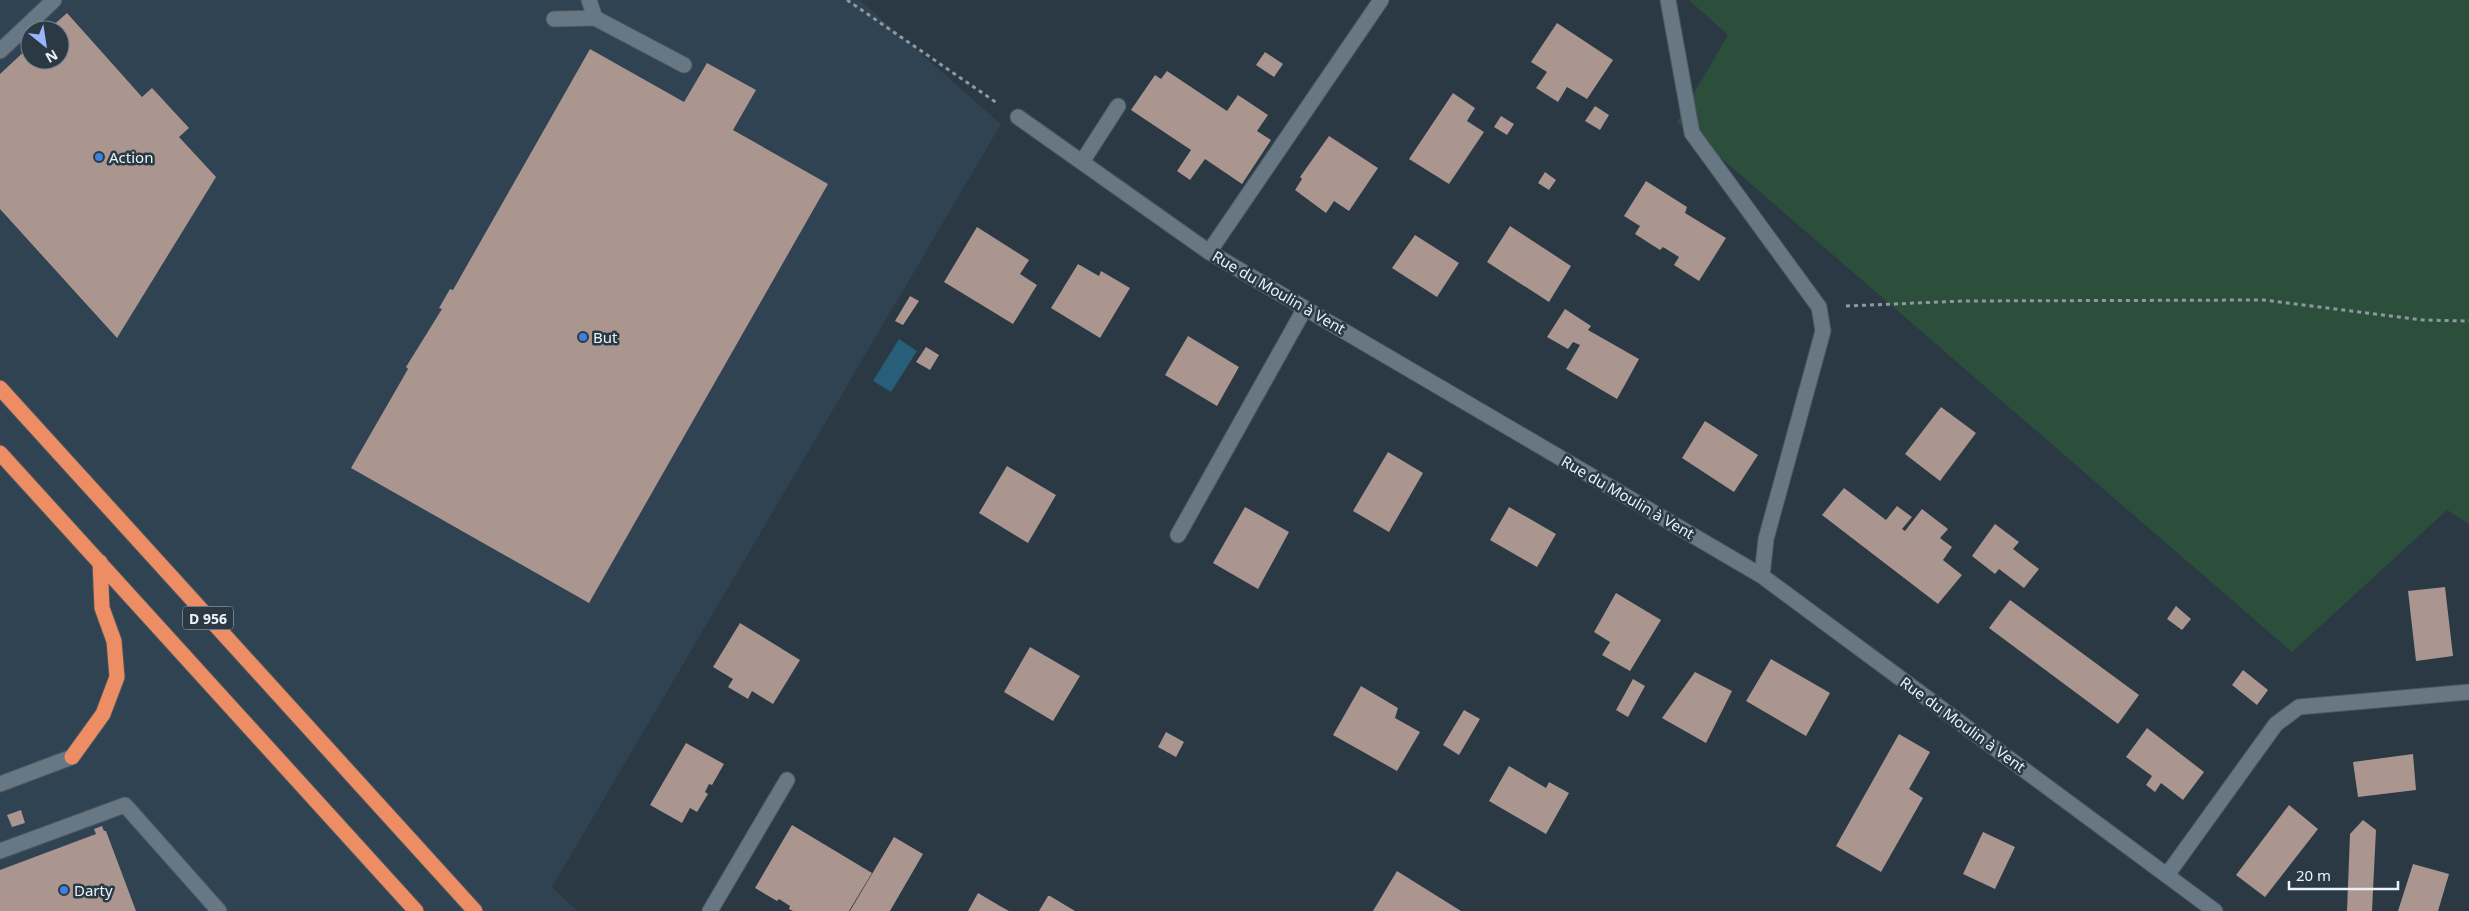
<svg xmlns="http://www.w3.org/2000/svg" width="2469" height="911" font-family="'Noto Sans',sans-serif">
<style>
.built{fill:#304352;fill-rule:evenodd}
.green{fill:#2b4f3b}
.water{fill:#275e78}
.building{fill:#aa958f}
.lines{fill:none;stroke-linecap:round;stroke-linejoin:round}
.minor-casing{stroke:#4b5760;stroke-width:17}
.highway-casing{stroke:#4b5760;stroke-width:17}
.path{stroke:#8d98a1;stroke-width:3;stroke-dasharray:4 4;stroke-linecap:butt}
.minor{stroke:#677783;stroke-width:15}
.highway{stroke:#ed8d64;stroke-width:15}
.shop-dot{fill:#3f7fe0;stroke:#2b3944;stroke-width:2}
.labels{text-anchor:middle;dominant-baseline:central;stroke-width:5;stroke-linejoin:round;paint-order:stroke}
.shield{fill:#2b3944;stroke:#b1bbc3;stroke-width:1}
.shield-label{font-size:14px;font-weight:bold;fill:#eaf3fa}
.poi-label{font-size:15px;fill:#eaf3fa;stroke:#2b3944;text-anchor:start}
.street-label{font-size:15px;fill:#eaf3fa;stroke:#2b3944}
</style>
<rect width="100%" height="100%" fill="#2b3944"/>
<path class="built" d="M0 0H860L1001 124 552 887 577 911H0ZM30 30H60V60H30Z"/>
<path class="green" d="M1689 0H2469V524L2447 510 2292 652 1692 133 1677 122 1728 35Z"/>
<path class="water" d="M899 339 917 351 891 392 873 381Z"/>
<path class="building" d="M67 13 142 97 152 88 189 128 179 137 216 177 117 338 0 209V74L30 46V60H60V30H48Z
M1557 23 1613 60 1587 99 1567 87 1558 102 1536 88 1547 72 1531 62Z
M590 49 684 102 707 63 756 90 733 130 828 184 589 603 351 468 408 369 406 367 442 309 439 308 450 289 453 290Z
M1265 52 1283 64 1274 77 1256 65Z
M1167 71 1227 111 1238 95 1268 115 1257 131 1271 140 1242 184 1205 159 1190 180 1177 171 1191 150 1131 110 1155 75 1161 79Z
M1453 93 1475 108 1467 121 1484 132 1449 184 1409 159Z
M1595 106 1609 115 1600 130 1585 121Z
M1501 116 1514 124 1507 135 1494 127Z
M1329 136 1378 168 1349 211 1334 201 1326 213 1295 190 1302 179 1300 177Z
M1545 172 1556 180 1549 190 1538 183Z
M1646 181 1687 207 1685 213 1726 238 1699 281 1674 265 1679 257 1663 247 1660 250 1635 234 1640 226 1624 216Z
M1510 226 1571 266 1549 302 1487 262Z
M977 227 1029 260 1020 274 1037 285 1013 324 944 282Z
M1415 235 1459 263 1437 297 1392 268Z
M1078 264 1099 276 1101 271 1130 288 1100 338 1051 308Z
M910 296 919 301 903 325 895 321Z
M1565 309 1591 326 1588 330 1639 359 1617 399 1566 369 1580 345 1573 342 1568 349 1547 337Z
M1188 336 1239 367 1217 406 1165 375Z
M926 347 939 355 930 370 916 362Z
M1941 407 1976 433 1940 481 1905 454Z
M1705 421 1758 455 1734 492 1682 458Z
M1388 452 1423 473 1389 532 1353 511Z
M1007 466 1056 495 1028 543 979 513Z
M1844 488 1886 520 1897 506 1912 517 1902 529 1905 531 1922 509 1948 529 1940 538 1952 547 1943 560 1962 575 1938 604 1822 515Z
M1245 507 1289 532 1258 589 1213 563Z
M1509 507 1556 534 1537 567 1490 540Z
M1995 524 2019 542 2013 549 2039 569 2024 588 1999 569 1995 574 1972 556Z
M2445 587 2453 656 2416 661 2408 591Z
M1616 593 1661 620 1630 671 1602 655 1610 642 1594 632Z
M2010 600 2139 695 2118 724 1989 628Z
M2176 606 2191 619 2182 630 2167 619Z
M740 623 800 660 773 704 752 691 748 699 728 687 733 679 713 667Z
M1030 647 1080 676 1053 721 1004 692Z
M1771 659 1830 693 1806 736 1746 701Z
M2243 670 2268 690 2257 705 2232 685Z
M1695 672 1732 691 1706 743 1662 718Z
M1633 679 1645 686 1628 717 1616 710Z
M1361 686 1398 708 1395 718 1420 732 1397 771 1333 735Z
M1464 710 1480 719 1459 755 1443 745Z
M2147 728 2204 772 2183 800 2161 783 2155 792 2146 785 2152 776 2126 757Z
M1166 732 1184 742 1176 757 1158 747Z
M1899 734 1930 752 1909 789 1923 798 1881 872 1836 846Z
M686 743 724 764 712 785 709 784 705 792 708 794 697 812 690 808 682 823 650 805Z
M2413 754 2416 790 2358 797 2353 762Z
M1509 766 1546 788 1549 782 1569 793 1546 834 1489 801Z
M2289 805 2318 829 2265 897 2236 875Z
M21 810 25 823 12 827 7 815Z
M2363 820 2376 830 2372 911H2347L2350 834Z
M792 825 872 873 849 911H793L789 909 790 906 779 899 777 901 755 888Z
M102 826 104 831H106L136 911H0V870L96 834 94 829Z
M1983 832 2015 847 1995 889 1963 874Z
M894 837 923 854 890 911H850Z
M2413 864 2449 874 2438 911H2398Z
M1397 871 1461 911H1373Z
M978 893 1000 906 1009 911H968Z
M1048 896H1050L1075 911H1039Z"/>
<g class="lines">
<g class="minor-casing">
<path id="minor" d="M589 0 595 18
M1668 0 1692 133 1819 307 1823 331 1766 539 1762 576
M554 19 595 18 684 65
M0 51 54 0
M1018 117 1209 252 1762 576 2215 911
M1082 162 1118 106
M1209 252 1381 0
M1178 535 1305 308
M0 784 72 757
M0 851 125 805 219 911
M2167 875 2276 724 2299 707 2469 692
M710 911 787 780"/>
</g>
<g class="highway-casing">
<path id="highway" d="M0 388 475 911
M0 453 416 911
M72 757 103 714 117 677 114 641 102 608 100 562"/>
</g>
<path class="path" d="M847 0 997 103
M1846 306 1964 301 2263 300 2423 320 2469 321"/>
<use href="#minor" class="minor"/>
<use href="#highway" class="highway"/>
</g>
<g class="shop-dot">
<circle cx="99" cy="157" r="5"/>
<circle cx="583" cy="337" r="5"/>
<circle cx="64" cy="890" r="5"/>
</g>
<g class="labels">
<rect class="shield" x="183" y="606.5" width="50" height="23" rx="4"/>
<g class="shield-label">
<text x="208" y="618">D 956</text>
</g>
<g class="poi-label">
<text x="109" y="157">Action</text>
<text x="593" y="337">But</text>
<text x="74" y="890">Darty</text>
</g>
<g class="street-label">
<text transform="translate(1279 292) rotate(30)">Rue du Moulin à Vent</text>
<text transform="translate(1628 497) rotate(30)">Rue du Moulin à Vent</text>
<text transform="translate(1963 724) rotate(36)">Rue du Moulin à Vent</text>
</g>
</g>
<g transform="translate(45 45) rotate(150)"><circle r="24" fill="#2b3944" stroke="#77838d"/>
<path d="M0-4L9 19L0 12L-9 19Z" fill="#9bb5fd"/>
<text y="-8" font-size="14" font-weight="bold" text-anchor="middle" fill="#eaf3fa">N</text>
</g>
<path d="M2289 881v8h109v-8" fill="none" stroke="#eaf3fa" stroke-width="2.5"/>
<text x="2296" y="881" font-size="15" fill="#eaf3fa" stroke="#2b3944" stroke-width="4" paint-order="stroke">20 m</text>
</svg>
